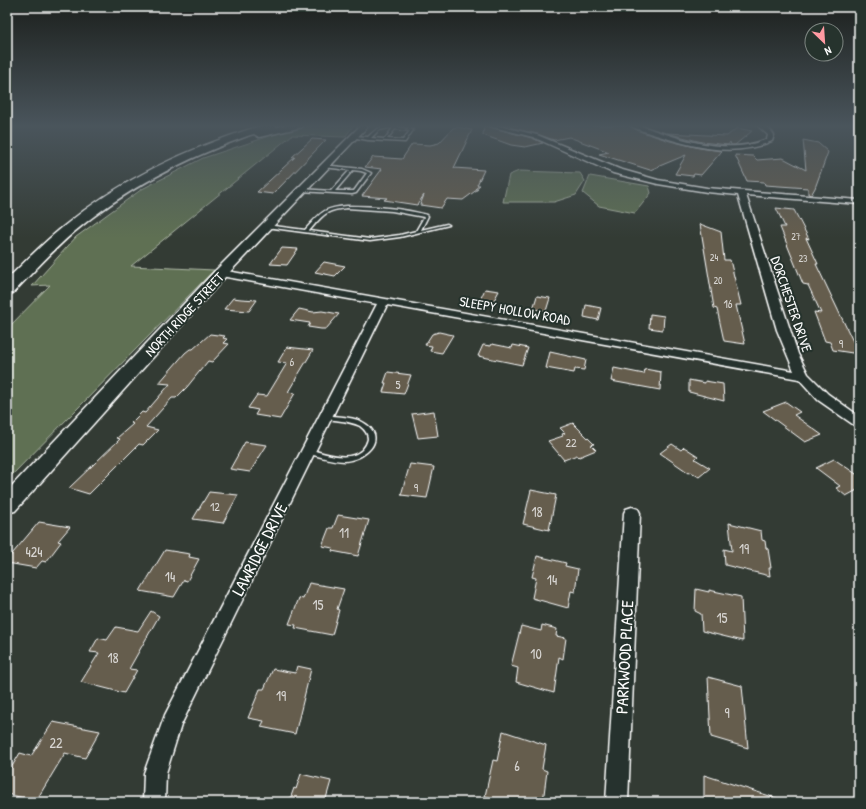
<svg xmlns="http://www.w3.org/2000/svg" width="866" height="809" font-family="'Patrick Hand',sans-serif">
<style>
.green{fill:#5f7052;stroke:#afb8a8}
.building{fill:#655d4e;stroke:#fff}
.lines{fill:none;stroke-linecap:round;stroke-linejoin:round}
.lane-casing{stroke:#fff;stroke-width:3}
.street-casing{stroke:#fff;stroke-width:3}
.secondary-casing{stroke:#fff;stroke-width:3}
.highway-casing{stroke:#fff;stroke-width:3}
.lane{fill:#26332d;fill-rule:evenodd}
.street{fill:#26332d;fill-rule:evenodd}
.secondary{fill:#26332d;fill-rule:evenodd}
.highway{fill:#26332d;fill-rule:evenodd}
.labels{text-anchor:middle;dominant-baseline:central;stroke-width:4;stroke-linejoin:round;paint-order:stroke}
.far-number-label{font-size:10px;fill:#d8d6d3}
.number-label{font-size:12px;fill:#d8d6d3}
.street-label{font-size:14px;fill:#fff;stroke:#26332d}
.near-number-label{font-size:14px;fill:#d8d6d3}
.near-street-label{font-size:17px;fill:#fff;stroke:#26332d}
</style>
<rect width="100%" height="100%" fill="#333b34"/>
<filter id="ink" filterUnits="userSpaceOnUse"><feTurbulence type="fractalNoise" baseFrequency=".025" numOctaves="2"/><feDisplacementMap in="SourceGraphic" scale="8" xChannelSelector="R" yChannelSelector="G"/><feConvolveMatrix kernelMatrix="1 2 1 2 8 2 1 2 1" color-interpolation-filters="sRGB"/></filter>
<g filter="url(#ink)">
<path class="green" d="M315 125H354L345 137 292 135 131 266 214 270 7 480V329L50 285 32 286 76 237 142 189 203 158 279 133Z
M519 171 580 173 585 181 576 195 554 202H503L509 175Z
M590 176 649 186 651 193 635 213 599 206 583 193Z"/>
<path class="building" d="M484 125 486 126 532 138 543 143 525 147 511 145 483 135Z
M500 125H629L639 131 670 141 699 148 722 151 701 175 694 174 693 176 675 174 686 155 650 170 599 154 609 152 569 137 554 140 537 134Z
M457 127 472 130 454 168 484 170 477 185H480L475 189H478L463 200 447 199 441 208 420 205 424 195 417 205 384 200 387 198 362 196 382 169 365 167 373 157 402 159 412 144 430 145 439 143 453 128Z
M737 128 752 131 735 145H731L730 142 728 145 702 142 667 133 727 136Z
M312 139 326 140 273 194 257 192 295 157H292Z
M803 140 818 143 828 152 815 188 811 195 808 194V188L765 185 764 182 747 181 735 155 753 156 757 160 783 158 806 170Z
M776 208 794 210 809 239 806 238 818 264H816L859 354 833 350 830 342 825 341 814 312 821 313 808 285 803 284 780 227H785Z
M700 224 721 232 724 260H730L741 305H736L745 344 724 341 717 309 714 308Z
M282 248 298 249 287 265 270 264Z
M324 262 345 266 335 276 315 272Z
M485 289 499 291 493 302 480 300Z
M537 296 550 298 546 311 533 309Z
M233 298 241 299 257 300 249 311 224 309Z
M586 305 601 308 598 320 584 317Z
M299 309 313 312 322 311 339 314 326 329H321L308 327 310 323 290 320Z
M650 314 664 316 663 330 649 328Z
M439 332 453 335 442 353 430 351 432 346 425 345 432 334Z
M210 334 225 336 223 338 227 339 223 343 229 344 212 362 208 361 187 387 176 398H172L146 427 158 430 143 445 139 444 89 494 69 488 120 439 117 438 133 424 131 423 142 412 145 413 170 384 159 383 185 353 190 349H193Z
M492 344 512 348 513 345 528 348 522 365 478 356 483 345 491 346Z
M287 347 313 350 288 392 295 393 280 419 255 415 258 410 248 408 257 395 267 396 287 363 278 362Z
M550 352 586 360 584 370 575 369 574 373 546 368Z
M614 368 644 374 645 369 661 372 660 390 611 381Z
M388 372 411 375 404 394 383 392 386 383H384Z
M689 380 705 383V381L723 384 724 401 689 392Z
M786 402 800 412 794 415 822 435 805 442 763 411Z
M434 411 438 436 418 438 412 414Z
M573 423 594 444 591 445 596 450 579 457 577 455 564 460 548 441 563 436 562 434 565 433 560 428Z
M245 442 267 445 250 472 230 469Z
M672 444 681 450 684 447 698 456 695 459 710 468 699 477 691 472 689 473 660 453Z
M834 459 859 476V489L846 496 836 488 840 486 816 468Z
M410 464 434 467 427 498 401 495Z
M531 490 556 495 549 530 523 524Z
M209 492 238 495 223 523 193 519Z
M338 515 369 520 358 556 332 551 333 548 322 546 329 528H333Z
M39 522 70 527 58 541 61 542 46 562 42 561 36 568 7 563V560Z
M729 523 761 531 762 540 765 541 766 548 768 549 771 568H769L770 576 725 565 724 549 732 551Z
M165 550 190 554 189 557 199 559 187 581 184 580 174 597 140 591Z
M537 556 566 563 565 566 578 569 575 592 571 591 568 608 532 598 536 578 532 577Z
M309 583 344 589 337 609 339 610 332 635 295 628 296 625 289 624 299 598 303 599Z
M696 589 709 592V590L741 597 743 641 702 631 701 614 695 611Z
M151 611 159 616 129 669 137 670 124 693 81 682 99 653 90 652 98 638 107 640 116 627 138 631Z
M542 625 557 629 556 636 566 638 563 659 559 657 554 693 516 682 518 668 511 666 521 626 541 631Z
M297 666 311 669 295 734 261 727 264 721 248 718 260 689H264L273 669 295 673Z
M708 677 742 686 748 748 711 737Z
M53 722 100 731 85 758 65 753 36 801 7 794V767L11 768 20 753 31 756Z
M503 731 546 745 542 769 547 771 543 802H505L485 796 493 760 497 761Z
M301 774 331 781 325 802H289L294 788 296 789Z
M704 775 779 799 778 802H704Z"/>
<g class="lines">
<g class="lane-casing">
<path id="lane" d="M395 125H397V127L413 130 405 142 368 140 351 137 352 136 368 137C376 129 381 125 394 127ZM389 128H393L385 139 371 138 379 130ZM395 129 410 131 403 140 387 139Z
M322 165 362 169 371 173 356 193 352 194 300 191V189H301L331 191 350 170 323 167 321 166ZM353 170 361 171 367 173 354 191H335Z
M347 206C374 206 401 208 427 215L428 216 421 230 447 224 449 225 400 237 370 241 266 227 264 226 266 225 305 230C321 213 322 208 347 206ZM347 208 392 211 424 217 416 231 400 235 370 239 309 231C323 215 325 210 347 208Z
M325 415C338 417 356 416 367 425 387 441 363 460 345 461 332 461 318 456 306 453L305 451 306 449H308C324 453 348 463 362 450 365 447 367 443 368 439 368 433 364 429 360 426 348 420 335 421 323 418L322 417Z"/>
</g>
<g class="street-casing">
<path id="street" d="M486 125H495L537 135 619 169 658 180 707 188 859 200V204L746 195 798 354 808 374 828 394 859 416V427L854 425 818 400 799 379 387 305 181 725 166 773 165 802H143L144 773 165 715 377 304 221 276 218 275 216 273 218 271 221 270 794 371 777 330 738 195 707 192 658 184 613 173 533 137Z
M630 125H638C678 138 725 157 767 139L768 135 757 125C766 125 769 128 774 135L772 141C734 158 694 147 656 135 648 132 637 130 630 125Z
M632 507 638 509 640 513 628 802H606L624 513 626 509Z"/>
</g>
<g class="secondary-casing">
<path id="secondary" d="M361 125H369L226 276 15 511 7 513V491L216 270Z"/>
</g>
<g class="highway-casing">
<path id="highway" d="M263 125H277L276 127 286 125H303L302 127 259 137 254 134 250 135C186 158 126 188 74 232 52 251 33 272 13 293L7 294V279C25 262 43 243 63 227 121 179 191 147 263 125Z"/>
</g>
<use href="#lane" class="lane"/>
<use href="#street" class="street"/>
<use href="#secondary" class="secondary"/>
<use href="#highway" class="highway"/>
</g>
</g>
<linearGradient id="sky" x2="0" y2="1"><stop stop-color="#1c201d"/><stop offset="0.53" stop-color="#4a555c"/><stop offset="1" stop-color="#4a555c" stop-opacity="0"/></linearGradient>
<rect width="866" height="238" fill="url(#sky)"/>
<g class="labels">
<g class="far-number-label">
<text x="796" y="236">27</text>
<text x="714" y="257">24</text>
<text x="803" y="258">23</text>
<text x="718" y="280">20</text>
</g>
<g class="number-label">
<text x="728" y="303">16</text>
<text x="841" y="343">9</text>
<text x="292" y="361">6</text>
<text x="398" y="384">5</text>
<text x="571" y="442">22</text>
<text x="416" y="487">9</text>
<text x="215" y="506">12</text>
</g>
<g class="street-label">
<text transform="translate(792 304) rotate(71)">DORCHESTER DRIVE</text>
<text transform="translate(515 310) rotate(10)">SLEEPY HOLLOW ROAD</text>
<text transform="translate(184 314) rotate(-47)">NORTH RIDGE STREET</text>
</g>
<g class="near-number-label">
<text x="537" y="511">18</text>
<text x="344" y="532">11</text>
<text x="744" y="548">19</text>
<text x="34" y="551">424</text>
<text x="170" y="576">14</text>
<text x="552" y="579">14</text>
<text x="318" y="604">15</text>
<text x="722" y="617">15</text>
<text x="536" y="653">10</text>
<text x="113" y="657">18</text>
<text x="281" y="695">19</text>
<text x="727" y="712">9</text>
<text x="56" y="742">22</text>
<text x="517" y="765">6</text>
</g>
<g class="near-street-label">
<text transform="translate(259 549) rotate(-63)">LAWRIDGE DRIVE</text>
<text transform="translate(624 657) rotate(-87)">PARKWOOD PLACE</text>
</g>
</g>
<rect width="866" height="809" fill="none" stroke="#26332d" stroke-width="24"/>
<rect x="12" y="12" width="842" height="785" fill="none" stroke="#fff" stroke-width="1.5" filter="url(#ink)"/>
<g transform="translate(824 42) rotate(155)"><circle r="19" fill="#26332d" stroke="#7d8581"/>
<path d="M0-3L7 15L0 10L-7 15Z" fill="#ff9aa2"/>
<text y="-6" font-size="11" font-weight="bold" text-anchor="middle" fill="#ffffff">N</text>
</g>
</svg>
